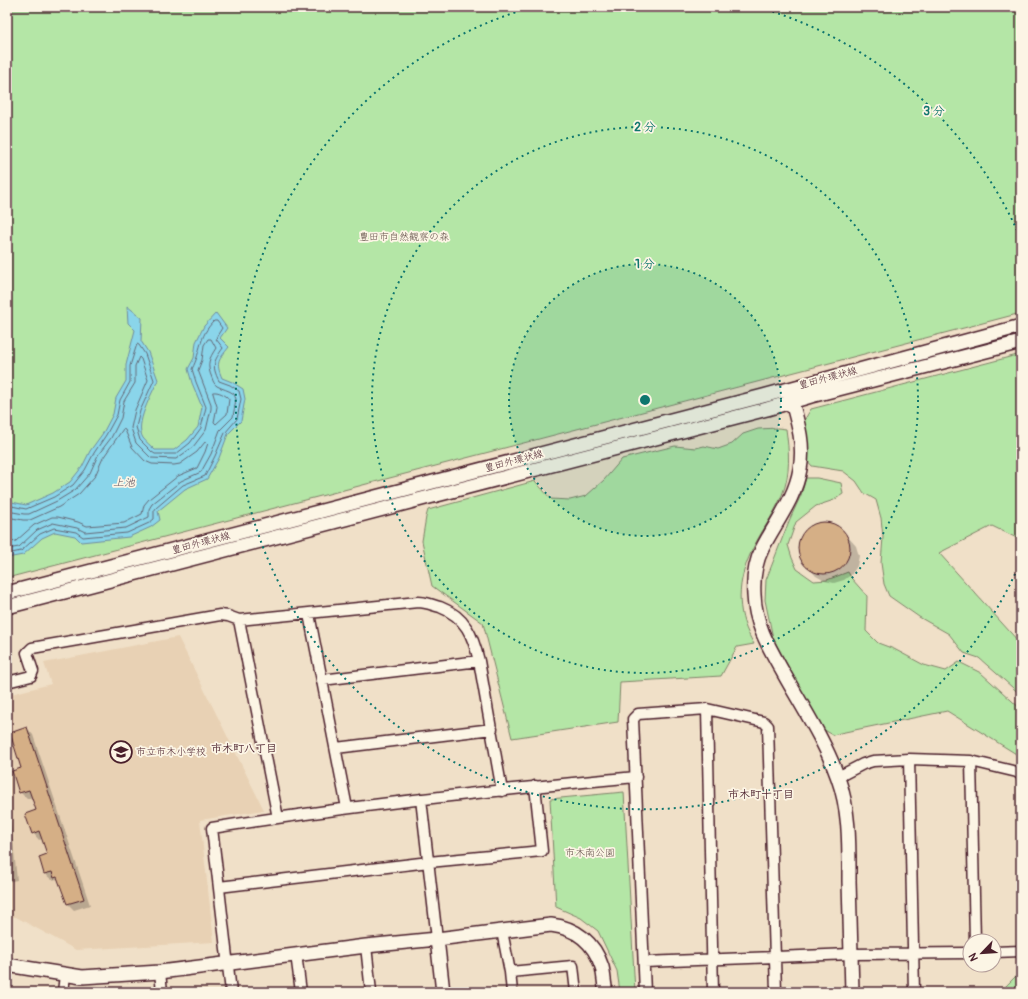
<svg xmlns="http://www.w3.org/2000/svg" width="1028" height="999" font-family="Pangolin,'Klee One',sans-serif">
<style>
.built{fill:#e8d1b4}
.green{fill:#b4e6a6;stroke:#7f8268}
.water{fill:#8ad5ea;stroke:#708c9e}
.shadow{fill:#0003}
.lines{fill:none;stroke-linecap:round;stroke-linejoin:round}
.shore{stroke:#646877;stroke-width:1}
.building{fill:#d5af86;stroke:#4a1f2b}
.street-casing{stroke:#4a1f2b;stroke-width:13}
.secondary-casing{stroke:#4a1f2b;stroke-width:16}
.street{stroke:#fcf5e5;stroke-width:10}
.secondary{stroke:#fcf5e5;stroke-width:13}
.ring{fill:none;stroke:#0f766e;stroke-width:2;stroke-dasharray:2 4}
.labels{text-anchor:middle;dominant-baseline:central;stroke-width:3.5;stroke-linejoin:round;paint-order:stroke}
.park-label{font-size:10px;fill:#64514a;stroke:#fcf5e5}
.street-label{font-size:10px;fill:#4a1f2b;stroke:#fcf5e5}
.poi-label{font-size:10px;fill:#4a1f2b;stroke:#fcf5e5;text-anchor:start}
.water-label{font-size:11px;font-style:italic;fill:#5a4c5b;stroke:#fcf5e5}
.neighbourhood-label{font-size:11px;font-weight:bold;fill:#4a1f2b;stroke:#fcf5e5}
.centre{fill:#0f766e;stroke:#fcf5e5;stroke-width:2}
.ring-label{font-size:12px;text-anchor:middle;font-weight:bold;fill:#0f766e;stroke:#fcf5e5;stroke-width:3.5;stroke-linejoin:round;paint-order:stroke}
</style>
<rect width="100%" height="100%" fill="#f0e0c8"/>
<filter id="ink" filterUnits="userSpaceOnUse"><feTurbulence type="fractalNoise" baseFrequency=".025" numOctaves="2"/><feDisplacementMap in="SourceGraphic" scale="8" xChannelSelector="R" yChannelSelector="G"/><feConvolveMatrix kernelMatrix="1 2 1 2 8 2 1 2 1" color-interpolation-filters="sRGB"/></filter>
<g filter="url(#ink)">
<path class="built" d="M178 637 264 810 200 820 214 942 76 950 16 917H7V695L51 684 44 663Z"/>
<path class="green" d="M7 7H1021V313L7 578Z
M1021 354V540L992 526 939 553 1019 642 1021 648V695L979 658 964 653 949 634 919 617 889 596 884 584 881 563 883 537 881 518 876 500 864 493 856 481 843 471 812 466 807 460 802 424 811 409Z
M778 428 786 429C789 451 791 474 782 495 773 517 758 535 749 557 736 587 737 616 754 644L737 647 721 676 620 682 618 722 512 738 483 623 432 586 422 541 426 517 428 510 535 481 551 499 570 500 586 496 604 480 622 459 675 446 696 448 704 446 718 449 732 444 743 434 758 429Z
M806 478H817L841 483 843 494 834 500 816 506 796 522 788 545 792 558 797 569 814 581 827 580 848 572 852 579 867 596 866 631 878 643 894 649 924 665 946 671 959 662 981 673 1021 709V757L947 711 840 733 833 735 821 728 773 638 765 600 766 580 789 521 801 495Z
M624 792 635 992H620L617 971 598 931 581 918 556 907 550 799Z
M1021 971V992H1000Z"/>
<path class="water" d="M127 306 142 318 141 341 148 352 158 380C152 394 134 424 143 438 146 442 151 446 155 450H174L187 440 198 427 202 407 192 383 188 369 194 358 196 342 204 326 216 313 227 328 220 338 229 347C219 360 215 362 222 378L232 382 243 389 245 399 241 421 228 434 219 458 207 479 185 489 158 511 160 520 151 527 129 537 81 542 75 536 55 532 42 538 23 555 7 558V501L26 505 53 493 70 482 82 467 90 451 103 433 113 414 116 398 126 381V365L135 330 128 323Z"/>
<path class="shadow" d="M821 522 831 523 840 528 856 546 859 556 857 566 852 574 844 580 834 583 825 581 816 576 801 559 798 550 799 540 804 532 811 526Z
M27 728 33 735 90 905 74 910 68 904 60 882 57 879 52 880 45 874 40 857 48 855 42 839 39 840 33 833 37 811 32 797 27 799 20 792Z
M7 817 11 821 17 880 7 882Z"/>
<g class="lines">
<path class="shore" d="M213 392C218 391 226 395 229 399L227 414 216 424 214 422 217 407Z
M7 505 26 509 54 497 73 485 85 470 94 453 106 435 117 415 120 400 130 382V366L137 344 139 345 145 354 154 380 140 411 136 427 140 440 152 452 155 454H176L190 443 201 428 206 407 196 382 192 369C202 350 198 337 214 321H217L222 328 217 336 216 339 223 348C214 361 211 365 219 381L230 385 239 391 241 399 237 419 225 433 215 456 205 476 183 485 156 508 154 511V519L149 523 127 533 83 537 76 532 54 528 40 534 21 551 7 554
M7 511 24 514H29L57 501 75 490 90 473 98 455 111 438 121 418 124 401 135 383V366L139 357 141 359 148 380 135 410 131 428 136 443 151 458 176 459 193 447 206 430 211 409V404L198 370 202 360 204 345 208 339H211L216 348C209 359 206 364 212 378 213 381 214 384 217 386 222 389 229 390 234 394L236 399 233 417 220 430 211 454 201 472 181 481 152 504 149 509V517L126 528 85 532 77 528 53 523 37 530 19 547 7 549
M7 517 23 520H30L59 507 79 494 95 476 103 458 123 429 125 430 132 447 145 461 152 464 174 465 180 464 197 452 205 442 208 443 205 452 197 468 178 476 149 499 144 505 142 514 124 523 87 526 78 522 58 517H52L34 525 16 541 7 543"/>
</g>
<path class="building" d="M798 548a26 26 0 1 1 52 0a26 26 0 1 1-52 0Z
M27 727 84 899 67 904 57 877 54 878 52 872 44 874 39 857 47 854 39 831 32 834 25 814 36 810 29 790 19 793 12 771 21 768 10 733Z"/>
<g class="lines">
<g class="street-casing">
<path id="street" d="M309 614 347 808
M239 620 278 818
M322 680 479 661
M7 682 31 676 33 671 27 653 32 648 220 615 228 616 239 620 418 602C426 602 432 605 440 607 466 617 473 636 479 661L502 791
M707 709 713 992
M336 748 492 729
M909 759 914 992
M971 761 975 941
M838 777 863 764 873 761 909 759 971 761 1017 772 1021 775
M421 799 437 939
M219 887 429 862 542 851 535 786
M502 931 510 972 512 992
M366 946 371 992
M994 952 1021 951
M296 954 301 992
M644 962 851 954 970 953
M160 972 162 992
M510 972 573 966 576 992
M63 992 65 975
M231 992 212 828C353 805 495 790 636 777
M645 992 633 719 638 714 707 709 764 722 768 726 776 992"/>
</g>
<g class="secondary-casing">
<path id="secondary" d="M790 395C797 420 805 443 800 469 795 499 775 523 762 549 755 563 753 579 754 595 755 625 770 649 784 674 803 708 825 741 838 778 850 811 849 846 849 881 850 918 851 955 852 992
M7 593 763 396 1021 326
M7 607 767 409 811 396 1021 342
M437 939 443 992
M7 965 82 977 160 972 366 946 437 939 551 925C576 928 594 942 602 967 604 975 604 984 606 992"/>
</g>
<use href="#street" class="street"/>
<use href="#secondary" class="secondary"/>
</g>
</g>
<circle cx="645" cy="400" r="136" fill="#0f766e" fill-opacity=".12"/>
<g class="ring">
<circle cx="645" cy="400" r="136"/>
<circle cx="645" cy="400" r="273"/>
<path d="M1020 563A409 409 0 1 1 529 8M761 8A409 409 0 0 1 1020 237"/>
</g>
<defs>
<g id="school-ring" transform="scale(1.15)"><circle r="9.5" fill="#fcf5e5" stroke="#4a1f2b" stroke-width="1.5"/><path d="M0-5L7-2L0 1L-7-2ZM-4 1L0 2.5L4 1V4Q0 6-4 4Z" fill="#4a1f2b"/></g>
</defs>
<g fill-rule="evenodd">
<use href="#school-ring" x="121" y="752"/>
</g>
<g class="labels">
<g class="park-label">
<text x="404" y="237">豊田市自然観察の森</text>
<text x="590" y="853">市木南公園</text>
</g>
<g class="street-label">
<text transform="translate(828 378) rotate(-15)">豊田外環状線</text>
<text transform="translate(514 461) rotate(-15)">豊田外環状線</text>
<text transform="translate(201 543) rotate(-15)">豊田外環状線</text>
</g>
<g class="poi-label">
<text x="136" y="752">市立市木小学校</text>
</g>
<g class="water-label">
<text x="124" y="482">上池</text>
</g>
<g class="neighbourhood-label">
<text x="244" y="748">市木町八丁目</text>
<text x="761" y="794">市木町十丁目</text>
</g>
</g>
<circle cx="645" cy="400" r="6" class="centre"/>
<g class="ring-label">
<text x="934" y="115">3 分</text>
<text x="645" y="131">2 分</text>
<text x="645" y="268">1 分</text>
</g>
<rect width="1028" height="999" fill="none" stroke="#fcf5e5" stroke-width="24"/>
<rect x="12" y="12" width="1004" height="975" fill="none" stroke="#4a1f2b" stroke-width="1.5" filter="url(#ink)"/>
<g transform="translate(982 953) rotate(245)"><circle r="19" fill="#fcf5e5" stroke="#b59f9b"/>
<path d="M0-3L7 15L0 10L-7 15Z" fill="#4a1f2b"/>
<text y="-6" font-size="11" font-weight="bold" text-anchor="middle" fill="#4a1f2b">N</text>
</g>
</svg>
